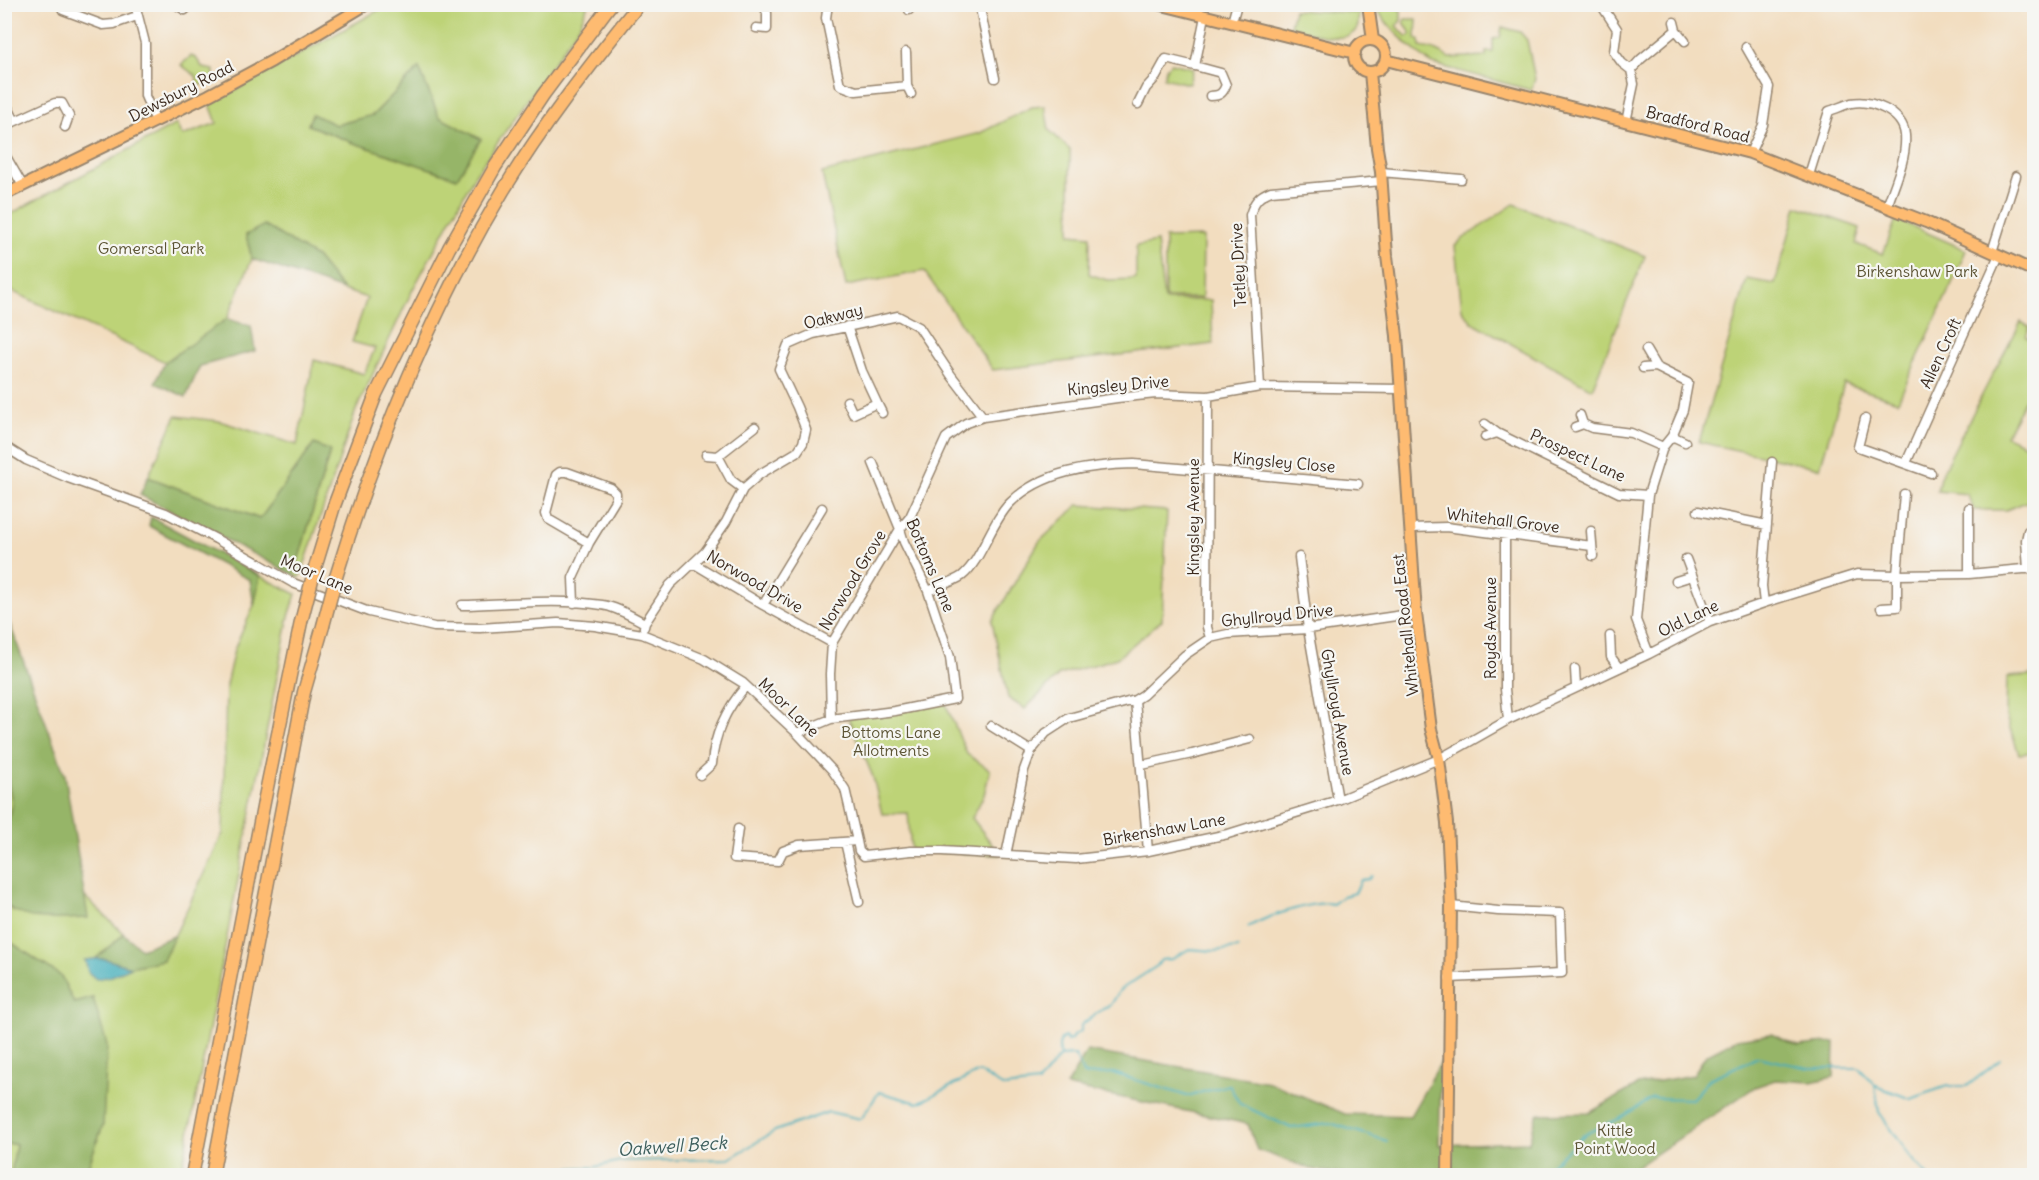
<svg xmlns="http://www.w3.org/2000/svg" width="2039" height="1180" font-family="Delius,sans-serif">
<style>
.green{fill:#bdd377;stroke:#7c7e4a;stroke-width:1.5;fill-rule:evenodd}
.forest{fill:#96b568;stroke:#687043;stroke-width:1.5}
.water{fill:#3dacb9;stroke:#3c6b6c;stroke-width:1.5}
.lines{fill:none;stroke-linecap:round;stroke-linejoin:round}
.stream{stroke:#3dacb9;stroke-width:2}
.minor-casing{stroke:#96846e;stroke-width:11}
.major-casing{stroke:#96846e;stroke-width:14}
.highway-casing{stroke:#96846e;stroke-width:15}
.minor{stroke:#fff;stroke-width:8}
.major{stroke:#febb71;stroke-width:10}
.highway{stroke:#febb71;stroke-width:12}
.highway-bridge-casing{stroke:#96846e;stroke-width:15;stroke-linecap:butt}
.highway-bridge{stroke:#febb71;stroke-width:12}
.labels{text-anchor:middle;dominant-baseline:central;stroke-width:4.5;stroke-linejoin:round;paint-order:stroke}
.street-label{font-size:16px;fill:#3b2a1e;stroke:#f6f6f2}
.park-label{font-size:16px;fill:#5c5434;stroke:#f6f6f2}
.water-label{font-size:18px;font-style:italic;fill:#3c5e5c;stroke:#f6f6f2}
</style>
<rect width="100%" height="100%" fill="#f6f6f2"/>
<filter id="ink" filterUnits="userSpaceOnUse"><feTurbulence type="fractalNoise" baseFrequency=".0167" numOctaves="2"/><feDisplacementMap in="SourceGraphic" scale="12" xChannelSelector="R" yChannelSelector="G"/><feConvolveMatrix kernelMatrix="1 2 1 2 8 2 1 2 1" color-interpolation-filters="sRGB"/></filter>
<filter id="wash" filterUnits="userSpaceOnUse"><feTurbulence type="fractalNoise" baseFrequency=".008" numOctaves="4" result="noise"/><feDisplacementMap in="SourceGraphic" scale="24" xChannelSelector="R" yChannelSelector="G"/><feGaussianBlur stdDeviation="1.35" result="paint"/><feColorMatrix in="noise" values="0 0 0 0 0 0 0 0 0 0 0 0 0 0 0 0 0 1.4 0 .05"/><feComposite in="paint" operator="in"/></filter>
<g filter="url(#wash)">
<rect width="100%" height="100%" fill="#f2ddbf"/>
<path class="green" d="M388 5H588L579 26 475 175 412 291 356 410 300 578 294 575 330 452 314 445 260 519 148 477 176 416 219 421 297 445 314 360 364 374 375 348 352 342 367 298 343 290 316 257 246 235 252 259 227 319 165 362 5 288V217L176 124 182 136 217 123 210 104ZM419 68 439 117 480 139 354 143 308 125 312 114 335 125 373 115Z
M1374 5H1397L1398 9 1401 10V20L1397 26 1407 37 1411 34 1404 22 1405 19H1417L1416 39 1420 40V47C1430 48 1441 51 1448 58L1486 56V52H1493V39L1500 38 1502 27 1520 32 1527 40 1535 79 1531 90 1433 64C1414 53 1385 24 1374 5Z
M1294 10 1359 13C1358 17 1359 24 1357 28 1347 48 1306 31 1290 26Z
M191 56 196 58 203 68 214 70 213 83 198 85 196 76 181 65Z
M1171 63 1193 68 1189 84 1164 78 1166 68Z
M1045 106 1049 130 1070 150V234L1090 236 1089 274 1107 280 1136 279V246L1157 242 1164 300H1211L1213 344 993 370 924 271 846 286 822 173 980 133 1032 107Z
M1514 204 1645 256 1592 389 1472 322 1462 310 1455 246 1461 240Z
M1797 206 1860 228 1856 244 1883 254 1896 219 1966 250 1954 279 1898 401 1844 384 1820 468 1699 442 1747 279 1775 284Z
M1203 237 1202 298H1165V238Z
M2021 322 2030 327 2026 337 2034 341V393L2029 391 2006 436 2034 448V499L2006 510H1974L1967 494 1937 491 1940 477 1995 370Z
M1078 505 1167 511 1162 620 1117 658 1059 675 1025 709 1008 698 992 621 1039 542Z
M260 576 296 594 288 620 181 1175H85L103 1125 93 998 74 1003 61 976 5 938 4 904 13 911 87 918 84 896 124 934 95 959 85 960 112 976 130 967 163 960 223 833 226 685 234 650 254 605Z
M2034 675V752L2019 754 2006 717 2007 677Z
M944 700 967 754 990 770 984 795 972 818 1000 855 911 851 908 813 882 814 873 777 848 717Z
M5 761 12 802 5 836Z
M4 965 9 1083 5 1084H4Z
M4 1144H16L11 1175H5Z"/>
<path class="forest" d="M419 68 439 117 481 139 457 178 354 143 308 125 312 114 336 125 373 115Z
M264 225 316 257 343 290 252 259 246 235Z
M227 319 251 326 255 351 200 366 186 397 155 383 165 362Z
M314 444 330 451 294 575 140 495 148 477 260 519Z
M151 517 260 576 254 606 250 580 149 526Z
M5 611 65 775 88 918C59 919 28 924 5 904V836L12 802 4 761Z
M124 934 141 949 174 936 163 960 130 967 105 959H95Z
M4 938 61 976 74 1003 93 998 107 1045 103 1125 85 1175H11L16 1144H5V1084L9 1082Z
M1771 1034 1798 1046 1835 1042 1834 1077 1811 1082 1775 1080 1755 1087 1625 1175 1554 1176 1552 1173 1549 1176 1347 1175 1311 1169 1257 1150 1248 1124 1066 1086 1087 1051 1269 1082 1345 1114 1410 1116 1441 1062 1439 1145 1529 1142 1537 1114 1589 1113 1638 1085 1693 1075 1706 1055 1737 1039Z"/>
<path class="water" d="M95 959H105L130 967 112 976 96 979 88 972 85 960Z"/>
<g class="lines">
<path class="stream" d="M1248 927C1265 917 1315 900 1333 904L1343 896 1355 893 1361 880 1369 879 1372 876
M1060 1056 1075 1055 1084 1075 1113 1073 1187 1096 1229 1085 1240 1104 1291 1128 1330 1123 1387 1141
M1060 1056 1059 1046 1061 1039 1065 1037 1067 1041 1073 1038 1074 1035 1081 1031V1025L1103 1009 1111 1005 1120 990 1157 966 1161 960 1172 959 1189 949 1215 951 1238 948
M1876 1086 1911 1099 1947 1086H1967L2000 1060
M4 1135 5 1136
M450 1176 494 1171 595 1167 621 1161 729 1159 775 1131 829 1112 861 1119 879 1092 918 1103 979 1072 1004 1087 1038 1083 1060 1056
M1539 1176 1585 1134 1621 1118 1652 1098 1692 1099 1711 1078 1758 1057 1808 1068H1859L1875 1085 1879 1112 1910 1156 1928 1176"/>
</g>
</g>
<g filter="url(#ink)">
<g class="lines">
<g class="minor-casing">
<path id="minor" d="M60 4 63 10 103 25 114 24 137 16
M135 4 145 43V96L156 121
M175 4 185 10 191 4
M828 4 826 18 840 85 856 91 907 86 906 52
M908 4 909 10
M979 4 995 78
M1598 4 1602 6 1617 29 1614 52 1622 63 1631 70 1634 84 1626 122
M1205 16 1195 66 1221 73 1226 85C1223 93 1220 96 1210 96
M1232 22 1237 4
M1674 22 1676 30 1685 41
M756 28 767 29V13L763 4
M1746 47 1769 87 1763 125 1750 153
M1631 70 1641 59 1676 30
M907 86 911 94
M4 100 15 121
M1138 104 1146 88 1156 77 1166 59 1195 66
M4 134 9 124 55 103H62L69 116 65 127
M4 153 23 186
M1381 172 1461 179
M1809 175 1829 111C1836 109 1844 105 1851 103 1871 99 1903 112 1905 135 1907 159 1894 185 1887 207
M1992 252 2016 176
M2030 269 2034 253
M1646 350 1656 367 1688 383 1683 410 1672 436 1663 447 1648 495 1636 620 1649 654
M1643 368 1656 367
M1260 387 1250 215C1254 202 1258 196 1271 191L1382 181
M1208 396 1207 627 1210 638
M847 401 853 414 877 403 862 371 847 326
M877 403 882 413
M1580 415 1583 424
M1865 419 1858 447 1931 473
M1485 424 1497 433 1619 493 1648 495
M1575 427 1583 424 1592 428 1631 433 1663 447
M1672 436 1685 442
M1485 437 1497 433
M4 446 26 460 68 478 166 513 216 539 293 583 369 612 434 627 480 628 558 623 595 626 642 634 704 659 743 683 797 733 832 770 845 789 857 841 799 845 783 851 778 861 734 858 738 829
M706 455 718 456
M1906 463 1999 255
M743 489 731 480 718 456 755 427
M1969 508V574
M1698 511 1767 525
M1410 528 1446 527 1592 546
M1591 531 1593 556
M1505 536V689L1508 720
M1299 557 1308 629 1338 800
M1686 559 1710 622
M693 563 763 605 832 643
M2028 569 2026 540 2028 531
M1676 581 1692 576
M928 591C939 586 953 582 962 576 982 560 991 522 1010 503 1042 471 1091 465 1134 464L1358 484
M574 603 573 578 589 543 548 519 546 513 556 475 560 472H567L611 488 616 493V499L589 543
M1764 603 1762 586 1772 462
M462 605C508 604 557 598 602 605 617 607 631 616 645 623L644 627
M763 605 822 508
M1881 608 1897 607V575L1904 494
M645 623 670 585 705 552 726 522 743 489 760 474 797 452 803 443 806 430 797 407 779 369 788 345 813 334 898 316 919 327 951 375 983 417
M1610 636 1611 657 1619 668
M1575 669 1576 687
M831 719 830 674 832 643 900 529 910 517 946 438 966 423 983 417 1117 398 1156 394 1208 396 1260 387 1400 389
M991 726 1031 751
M797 733 831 719 895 711 955 699 950 657 928 591 904 542 900 529 873 463
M1142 765 1192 754 1250 739
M700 775 712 764C714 733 726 709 746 686
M857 841 859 851 864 856 911 851H942L1076 859 1148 851 1228 834 1338 800 1439 759 1508 720 1649 654 1710 622 1764 603 1857 574 1897 575 1969 574 2034 568
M845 842 859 902
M1148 851 1135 700 1143 695 1185 655 1210 638 1228 634 1308 629 1416 613
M1006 855 1024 770 1031 751 1046 733 1069 718 1135 700
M1449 978 1562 973 1560 913 1498 911 1451 906"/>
</g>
<g class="major-casing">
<path id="major" d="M1158 4 1355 53
M1368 4 1373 40
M1354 56a16 16 0 1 1 32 0a16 16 0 1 1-32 0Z
M1386 60 1750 153 1926 222 2034 271
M1370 72 1377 148 1381 172 1387 256 1397 336 1416 613 1431 729 1439 759 1447 823 1451 906 1448 1176
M4 195 209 95 272 61 367 4"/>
</g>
<g class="highway-casing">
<path id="highway" d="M315 568 334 506 376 394 449 248 495 167 543 95 611 4
M336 577C377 443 430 312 503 191 543 125 591 64 639 4
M192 1176 264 802 301 622
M212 1176 304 692 323 626"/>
</g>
<use href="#minor" class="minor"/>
<use href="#major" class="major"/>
<use href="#highway" class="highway"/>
<g class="highway-bridge-casing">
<path id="highway-bridge" d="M301 622 315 568
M323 626 336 577"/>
</g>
<use href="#highway-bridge" class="highway-bridge"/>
</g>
</g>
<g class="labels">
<g class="street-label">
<text transform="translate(181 91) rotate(-27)">Dewsbury Road</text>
<text transform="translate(1698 124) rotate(14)">Bradford Road</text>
<text transform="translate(1238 265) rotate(-93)">Tetley Drive</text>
<text transform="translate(833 316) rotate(-14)">Oakway</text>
<text transform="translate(1940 353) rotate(-65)">Allen Croft</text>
<text transform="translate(1118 385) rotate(-5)">Kingsley Drive</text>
<text transform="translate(1578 455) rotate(25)">Prospect Lane</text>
<text transform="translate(1284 462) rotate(5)">Kingsley Close</text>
<text transform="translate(1193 517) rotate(-90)">Kingsley Avenue</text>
<text transform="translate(1503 520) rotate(7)">Whitehall Grove</text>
<text transform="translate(931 565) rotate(67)">Bottoms Lane</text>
<text transform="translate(317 574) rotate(23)">Moor Lane</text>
<text transform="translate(852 580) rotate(-59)">Norwood Grove</text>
<text transform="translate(755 581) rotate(30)">Norwood Drive</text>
<text transform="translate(1277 615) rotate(-6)">Ghyllroyd Drive</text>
<text transform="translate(1688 618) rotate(-26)">Old Lane</text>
<text transform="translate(1405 625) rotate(-96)">Whitehall Road East</text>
<text transform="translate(1490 628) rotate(-90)">Royds Avenue</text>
<text transform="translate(789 707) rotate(44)">Moor Lane</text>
<text transform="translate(1338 712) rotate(80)">Ghyllroyd Avenue</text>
<text transform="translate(1164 829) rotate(-10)">Birkenshaw Lane</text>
</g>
<g class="park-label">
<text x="151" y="248">Gomersal Park</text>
<text x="1917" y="271">Birkenshaw Park</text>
<text x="891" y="732">Bottoms Lane<tspan x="891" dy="18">Allotments</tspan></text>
<text x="1615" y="1130">Kittle<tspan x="1615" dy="18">Point Wood</tspan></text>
</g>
<g class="water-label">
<text transform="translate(672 1146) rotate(-4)">Oakwell Beck</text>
</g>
</g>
<rect width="2039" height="1180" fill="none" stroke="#f6f6f2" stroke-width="24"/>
</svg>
